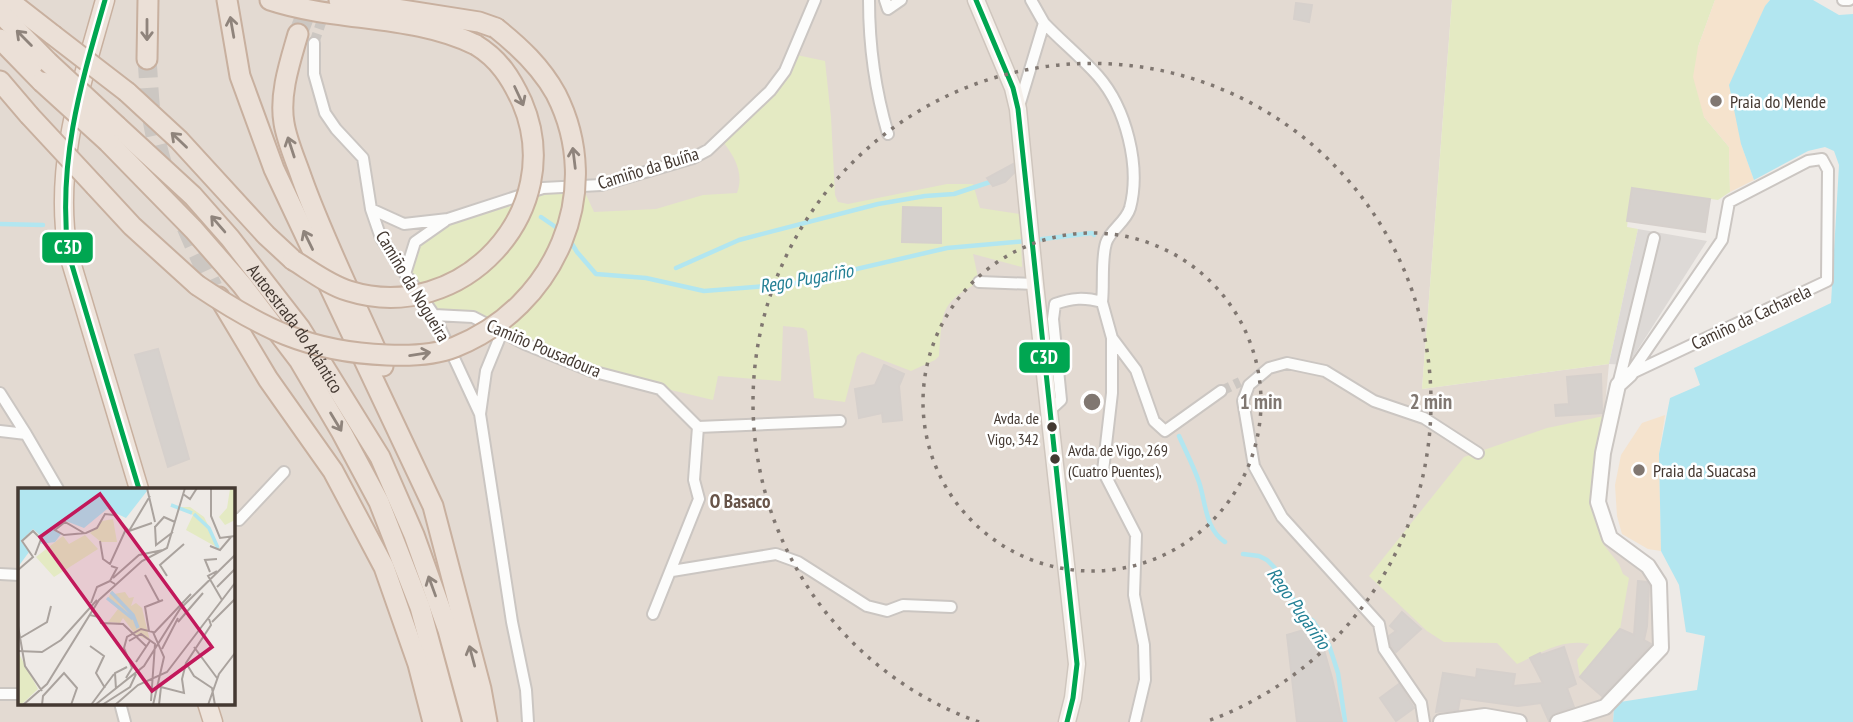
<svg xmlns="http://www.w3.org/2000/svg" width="1853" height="722" font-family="'PT Sans Narrow',sans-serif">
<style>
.residential{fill:#e3dad2;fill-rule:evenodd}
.green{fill:#e4eac3}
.sand{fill:#f5e3cd}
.parking{fill:#ddd9d6}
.water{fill:#b2e6f0}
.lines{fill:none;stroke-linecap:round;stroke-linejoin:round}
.stream{stroke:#b2e6f0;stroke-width:4.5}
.building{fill:#d6d1cd;stroke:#d6d0cc;stroke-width:2}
.minor-tunnel{stroke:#ccc7c2;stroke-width:10;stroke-dasharray:10 5;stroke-linecap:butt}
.motorway-tunnel{stroke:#ccc7c2;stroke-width:19;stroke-dasharray:19 10;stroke-linecap:butt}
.minor-casing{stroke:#cbc6c2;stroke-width:14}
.tertiary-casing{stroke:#cbc6c2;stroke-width:18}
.secondary-casing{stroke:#cfc6be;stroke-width:19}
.trunk-casing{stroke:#c8b09f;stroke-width:21}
.motorway-casing{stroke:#c8b09f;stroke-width:23}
.minor{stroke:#fcfcfb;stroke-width:10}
.tertiary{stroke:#fcfcfb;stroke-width:14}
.secondary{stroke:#f6f1ec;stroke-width:16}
.trunk{stroke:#eee4dc;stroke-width:18}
.motorway{stroke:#ebe0d7;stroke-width:19}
.motorway-bridge-casing{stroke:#c8b09f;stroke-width:23;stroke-linecap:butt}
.motorway-bridge{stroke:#ebe0d7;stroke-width:19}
.bus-1-casing{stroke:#fff;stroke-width:10}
.bus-1{stroke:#00a651;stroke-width:5}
.oneway{stroke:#8f847c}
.ring{fill:none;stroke:#807771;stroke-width:3.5;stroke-dasharray:3.5 7}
.poi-dot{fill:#807771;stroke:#fff;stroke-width:2.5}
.bus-dot{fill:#443932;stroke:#fff;stroke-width:2.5}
.labels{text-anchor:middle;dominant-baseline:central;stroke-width:5;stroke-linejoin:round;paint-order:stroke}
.bus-label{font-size:16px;fill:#443932;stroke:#fff;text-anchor:end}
.poi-label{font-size:18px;fill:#443932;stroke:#fff;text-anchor:start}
.street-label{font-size:18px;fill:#443932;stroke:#fff}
.water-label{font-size:19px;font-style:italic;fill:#227f94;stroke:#fff}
.neighbourhood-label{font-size:19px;font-weight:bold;fill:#675449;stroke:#fff}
.inset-river{fill:none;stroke:#b2e6f0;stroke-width:3.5}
.inset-road{fill:none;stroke:#aaa39e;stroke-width:2}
.view{fill:#c2185b;fill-opacity:0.15;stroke:#c2185b;stroke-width:3.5}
.inset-edge{fill:none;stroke:#443932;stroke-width:3.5}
.centre{fill:#807771;stroke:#fff;stroke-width:3.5}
.ring-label{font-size:21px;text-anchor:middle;font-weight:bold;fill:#807771;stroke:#fff;stroke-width:5;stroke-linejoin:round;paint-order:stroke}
.line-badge{stroke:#fff;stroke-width:2.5}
.badge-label{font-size:19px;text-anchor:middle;font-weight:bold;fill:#fff}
</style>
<rect width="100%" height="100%" fill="#eeeae6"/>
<path class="residential" d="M0 0H1452L1422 389 1609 364 1604 416 1597 453 1607 542 1644 569 1655 584 1654 644 1606 698 1614 708 1613 722H0ZM19 489H233V703H19Z"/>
<path class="green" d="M1452 0H1715L1698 47 1704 117 1729 147 1730 192 1718 200 1632 188 1627 227 1638 229 1609 364 1422 389Z
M792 54 825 61 831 117 835 195 838 202 848 204 947 184H973L980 208 1020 214 1022 267 973 254 979 282C938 304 943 313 939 356L935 360 911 371 862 352 857 356 845 402 814 398 807 331 803 328 783 326 781 381 718 376 713 400 591 371 473 317 434 315 405 274 415 242 449 219 543 188 582 186 594 212 656 209 703 195 737 193C745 172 733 154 720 138L770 91Z
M1604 416 1597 453 1607 542 1603 544 1619 564 1623 574 1629 578 1620 629 1580 677 1577 660 1589 644C1562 638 1541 653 1517 664L1497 643 1444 642 1427 631 1369 576 1464 457 1547 428Z"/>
<path class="sand" d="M1715 0H1770L1765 6 1741 144 1754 180 1730 192 1729 147 1704 117 1693 77 1698 47Z
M1665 415 1659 454 1661 551 1648 549 1622 534 1617 516 1615 485 1621 455 1642 423Z"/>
<path class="parking" d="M1638 229 1707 241 1628 365 1609 364Z"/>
<path class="water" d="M1770 0H1813L1839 15 1853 14V722H1613L1614 708 1620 702 1697 690 1705 636 1686 632 1679 585 1661 551 1659 454 1670 398 1700 385 1694 368 1831 303 1839 165 1834 151 1825 147 1808 151 1754 180 1741 144 1729 85 1765 6Z"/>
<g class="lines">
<path class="stream" d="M541 217 560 230
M0 224 43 225
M569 239 577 252 596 274 646 278 704 291 792 284 947 248 1026 241
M1035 240 1092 233 1094 235
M676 268 739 240 878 204 925 196 954 194 990 182
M1179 436C1186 452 1194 467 1199 482 1206 503 1205 529 1225 542
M1243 554 1259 556 1267 560 1274 567 1302 614 1313 621 1329 645 1338 673 1345 721"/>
</g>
<path class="building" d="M1296 3 1312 5 1309 22 1294 19Z
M1013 164 1014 173 1005 182 993 186 987 178Z
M1632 188 1710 199 1705 232 1627 221Z
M903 207 941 208V243L902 242Z
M158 349 189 459 168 467 135 355Z
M884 365 904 374 899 386 902 420 883 422 882 413 859 418 855 389 875 385Z
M1601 374 1602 413 1556 416 1555 405 1569 404 1567 377Z
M1638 581 1647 582 1649 586 1647 626 1644 640 1651 644 1602 696 1580 677 1620 629 1634 635Z
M1402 612 1421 629 1396 652 1391 646 1389 636 1396 631 1390 626Z
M1317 626 1332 678 1342 722H1297L1287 635Z
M1564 647 1576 684 1567 688 1574 707 1554 713 1549 721 1541 703 1518 706 1460 698 1458 710 1436 712 1443 673 1476 678 1477 669 1515 674 1513 686 1543 683 1530 658 1540 653 1541 655Z
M1399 684 1414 708 1396 721 1380 698Z"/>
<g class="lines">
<path class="minor-tunnel" d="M314 43 329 0
M1221 391 1240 382"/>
<path class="motorway-tunnel" d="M298 34 311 0
M147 59C149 82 149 107 154 130 165 186 190 236 213 287"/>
<g class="minor-casing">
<path id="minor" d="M869 0C869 46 875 90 888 134
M885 0 888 9 901 0
M1843 0H1849
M1044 23C1061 41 1081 57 1098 76 1126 108 1141 166 1130 208 1126 222 1110 230 1106 243 1101 260 1104 284 1102 302
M314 43V74L325 113 336 129 363 158 371 209 381 238 434 315 480 414 512 622 526 690 528 722
M1019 106 1044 23 1031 0
M1822 159 1828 170 1827 281 1630 374 1722 240 1729 202 1808 161Z
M371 209 404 224 448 219 543 188 601 185 693 158 708 150 770 91 785 71 815 0
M405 274 415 242 445 221
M979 282 1035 284
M434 315 473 317 525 344 591 371 660 389 698 427 694 480 699 499 653 614
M1112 338V393L1103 471 1136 535 1134 595 1144 645 1145 680 1135 722
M1618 385 1654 238
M0 393 26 434
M1049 411 1061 400 1053 319 1055 304C1072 298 1084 297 1102 302L1112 338 1136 370 1154 421 1165 431 1221 391
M480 414 486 371 502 332
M698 427 840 421
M0 431 26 434 58 489
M233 519 239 520 284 472
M672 571 776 554 798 562 867 606 887 611 903 605 951 607
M0 574 19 575
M0 694H19
M120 703 125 722
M1424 722 1421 703 1384 649 1379 624 1282 517 1254 466 1243 401 1249 385 1269 368 1287 363 1325 371 1374 401 1424 418 1478 453"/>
</g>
<g class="tertiary-casing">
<path id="tertiary" d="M1441 722 1485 716 1519 722
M1558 722 1605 707 1661 648 1659 583 1648 566 1610 538 1598 502 1603 453 1618 385 1630 374"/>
</g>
<g class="secondary-casing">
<path id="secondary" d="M976 0 1013 88 1018 109 1035 284 1077 664 1073 698 1067 722"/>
</g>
<g class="trunk-casing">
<path id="trunk" d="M105 0C82 83 53 164 68 252L139 489
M207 703 213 722"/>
</g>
<g class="motorway-casing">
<g id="motorway">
<path d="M8 0 53 35"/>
<path d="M227 0 240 76 274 169 433 506 481 689 487 722"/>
<path d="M270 0C336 22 414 14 476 45"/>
<path d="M339 0 479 22 496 28"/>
<path d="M0 13 48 62"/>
<path d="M298 34C290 62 279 94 284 123 287 142 296 161 302 179 325 243 356 304 383 366"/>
<path d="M0 39 42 82"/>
<path d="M147 59 148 0"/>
<path d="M0 81 29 115"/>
<path d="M127 92 179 140 266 235 293 260"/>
<path id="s1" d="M117 126 193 196 230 238 300 328 380 457 414 535 448 630 473 722"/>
<path d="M108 142 194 230 242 285 299 360 342 433 379 502 420 607 451 722"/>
<path d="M95 186 132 226 197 285"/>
<path d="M219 297 268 379 333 471 384 567 418 664 433 722"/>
</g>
</g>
<use href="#minor" class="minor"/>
<use href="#tertiary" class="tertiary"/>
<use href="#secondary" class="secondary"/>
<use href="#trunk" class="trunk"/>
<use href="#motorway" class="motorway"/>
<g class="motorway-bridge-casing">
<path id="motorway-bridge" d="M53 35 127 92
M48 62 117 126
M42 82 108 142
M29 115 95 186
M293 260C311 271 329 285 349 291 461 326 569 211 522 102 511 78 499 59 476 45
M197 285C261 328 308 352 387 355 408 356 435 355 455 347 555 307 606 192 556 94 541 67 520 47 496 28"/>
</g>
<use href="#motorway-bridge" class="motorway-bridge"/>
<g class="bus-1-casing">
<path id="bus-1" d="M105 0C80 87 58 160 68 252L139 489
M976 0 1013 88 1018 109 1077 664 1073 698 1067 722"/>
</g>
<use href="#bus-1" class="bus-1"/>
</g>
<defs><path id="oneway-shaft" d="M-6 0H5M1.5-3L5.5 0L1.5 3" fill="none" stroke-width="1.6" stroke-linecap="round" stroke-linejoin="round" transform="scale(1.75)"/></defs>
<g class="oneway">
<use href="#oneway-shaft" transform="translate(232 27) rotate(-100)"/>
<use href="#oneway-shaft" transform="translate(147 30) rotate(90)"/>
<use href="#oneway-shaft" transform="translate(24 38) rotate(-135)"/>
<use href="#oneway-shaft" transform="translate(519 96) rotate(65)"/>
<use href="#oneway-shaft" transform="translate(179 140) rotate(-136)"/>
<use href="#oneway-shaft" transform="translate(291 147) rotate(-108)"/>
<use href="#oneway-shaft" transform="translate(574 158) rotate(-97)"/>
<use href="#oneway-shaft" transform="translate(218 224) rotate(-131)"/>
<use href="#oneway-shaft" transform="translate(308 240) rotate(-116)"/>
<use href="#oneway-shaft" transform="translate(420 354) rotate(-9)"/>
<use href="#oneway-shaft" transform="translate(336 422) rotate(59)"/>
<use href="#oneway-shaft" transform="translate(432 586) rotate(-110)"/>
<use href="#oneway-shaft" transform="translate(472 656) rotate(-105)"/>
</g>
<g class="ring">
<circle cx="1092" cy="402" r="169"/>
<path d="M979 722A339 339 0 1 1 1205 722"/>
</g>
<g class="poi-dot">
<circle cx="1716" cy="101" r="7"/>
<circle cx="1639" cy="470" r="7"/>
</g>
<g class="bus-dot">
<circle cx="1052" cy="427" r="6"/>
<circle cx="1055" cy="459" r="6"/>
</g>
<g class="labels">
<g class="bus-label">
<text x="1039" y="418">Avda. de<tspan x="1039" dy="21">Vigo, 342</tspan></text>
<text x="1068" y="450" text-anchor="start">Avda. de Vigo, 269<tspan x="1068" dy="21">(Cuatro Puentes),</tspan></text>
</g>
<g class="poi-label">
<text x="1730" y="101">Praia do Mende</text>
<text x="1653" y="470">Praia da Suacasa</text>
</g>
<g class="street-label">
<text transform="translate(648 168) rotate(-17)">Camiño da Buíña</text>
<text transform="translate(413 286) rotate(59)">Camiño da Nogueira</text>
<text transform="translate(1751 317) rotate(-25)">Camiño da Cacharela</text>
<text stroke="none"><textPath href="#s1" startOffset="271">Autoestrada do Atlántico</textPath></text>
<text transform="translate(544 348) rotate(23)">Camiño Pousadoura</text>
</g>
<g class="water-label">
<text transform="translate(806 278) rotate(-10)">Rego Pugariño</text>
<text transform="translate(1299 608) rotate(55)">Rego Pugariño</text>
</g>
<g class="neighbourhood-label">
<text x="740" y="501">O Basaco</text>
</g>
</g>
<g transform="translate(18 488)">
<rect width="217" height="217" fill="#eeeae6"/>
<path d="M217 0V32L207 37 201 29 209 20 212 1ZM163 19H172L186 29 202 61 168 42 175 27ZM95 31 99 54H83L72 45 84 33ZM67 47 80 61 36 89 18 69 45 48 51 56ZM94 102 96 106 107 104 111 110 116 109 113 118 118 115 124 120 132 153 117 146 105 130 102 135 90 134 100 121 90 111ZM0 164 20 201 3 217H0Z" fill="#e4eac3"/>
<path d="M0 0H127L129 3 108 30 89 21 66 40 48 33 37 40 43 46 37 54 23 56 24 49 15 41 3 53 11 64 0 79Z" fill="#b2e6f0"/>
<path class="inset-river" d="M153 17 174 25M176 26 191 40 200 60M93 104 115 127 120 140M89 110 115 131"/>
<path class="inset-road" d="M129 0 137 34M193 0V28L202 50 217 48M165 6 172 11 179 0M137 38 138 57 155 44M137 39 146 29 157 34M111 43 132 8M111 43 134 35M66 45 47 34 37 42 46 47 68 45 79 40 87 26 96 27 111 43M82 53 85 71 92 76 108 41M192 58 202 62 213 49M93 78 99 80 92 93 97 96M0 82 15 69 4 53 15 43 23 51 17 67M199 83 190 88 204 112M192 84 187 72 199 71M127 87 141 113M149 88 142 77 166 56M95 90 121 67 145 62M199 99 217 81M73 115 79 99 92 93M72 127 81 129 83 135 105 136 129 159M191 131 193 137 168 175 176 188 194 200 197 217M160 134 185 105M194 134 217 111M0 138 7 178 24 203M131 143 127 119 145 112M135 146 173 106M2 150 29 134 33 118M111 153 123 146 137 156 133 213M72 158 86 168 78 185 87 200M176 159 199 190M144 161 160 130M0 163 24 164 43 152 79 112M118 174 132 153M108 190 114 180 106 160 109 149 123 141 135 144 146 169 135 217M98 201 97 185 109 179M5 217 29 196 81 112 124 73 149 60 167 0M24 217 25 208 46 185 59 200 53 217M73 217 96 186M77 217 126 178 162 121 217 67M84 217 112 199 118 186M97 217 120 197 149 184 217 95M141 217 143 199 166 205 164 191 168 175M190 217 201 186 217 165"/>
<path class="view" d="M82 6 194 159 134 203 22 49Z"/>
<rect width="217" height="217" class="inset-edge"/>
</g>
<circle cx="1092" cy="402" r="10" class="centre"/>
<g class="ring-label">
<text x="1261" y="409">1 min</text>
<text x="1431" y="409">2 min</text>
</g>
<g class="line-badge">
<rect x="41" y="231" width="53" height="33" rx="7" fill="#00a651"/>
<rect x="1018" y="341" width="53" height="33" rx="7" fill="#00a651"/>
</g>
<g class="badge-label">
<text x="68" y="254">C3D</text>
<text x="1044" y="364">C3D</text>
</g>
</svg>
